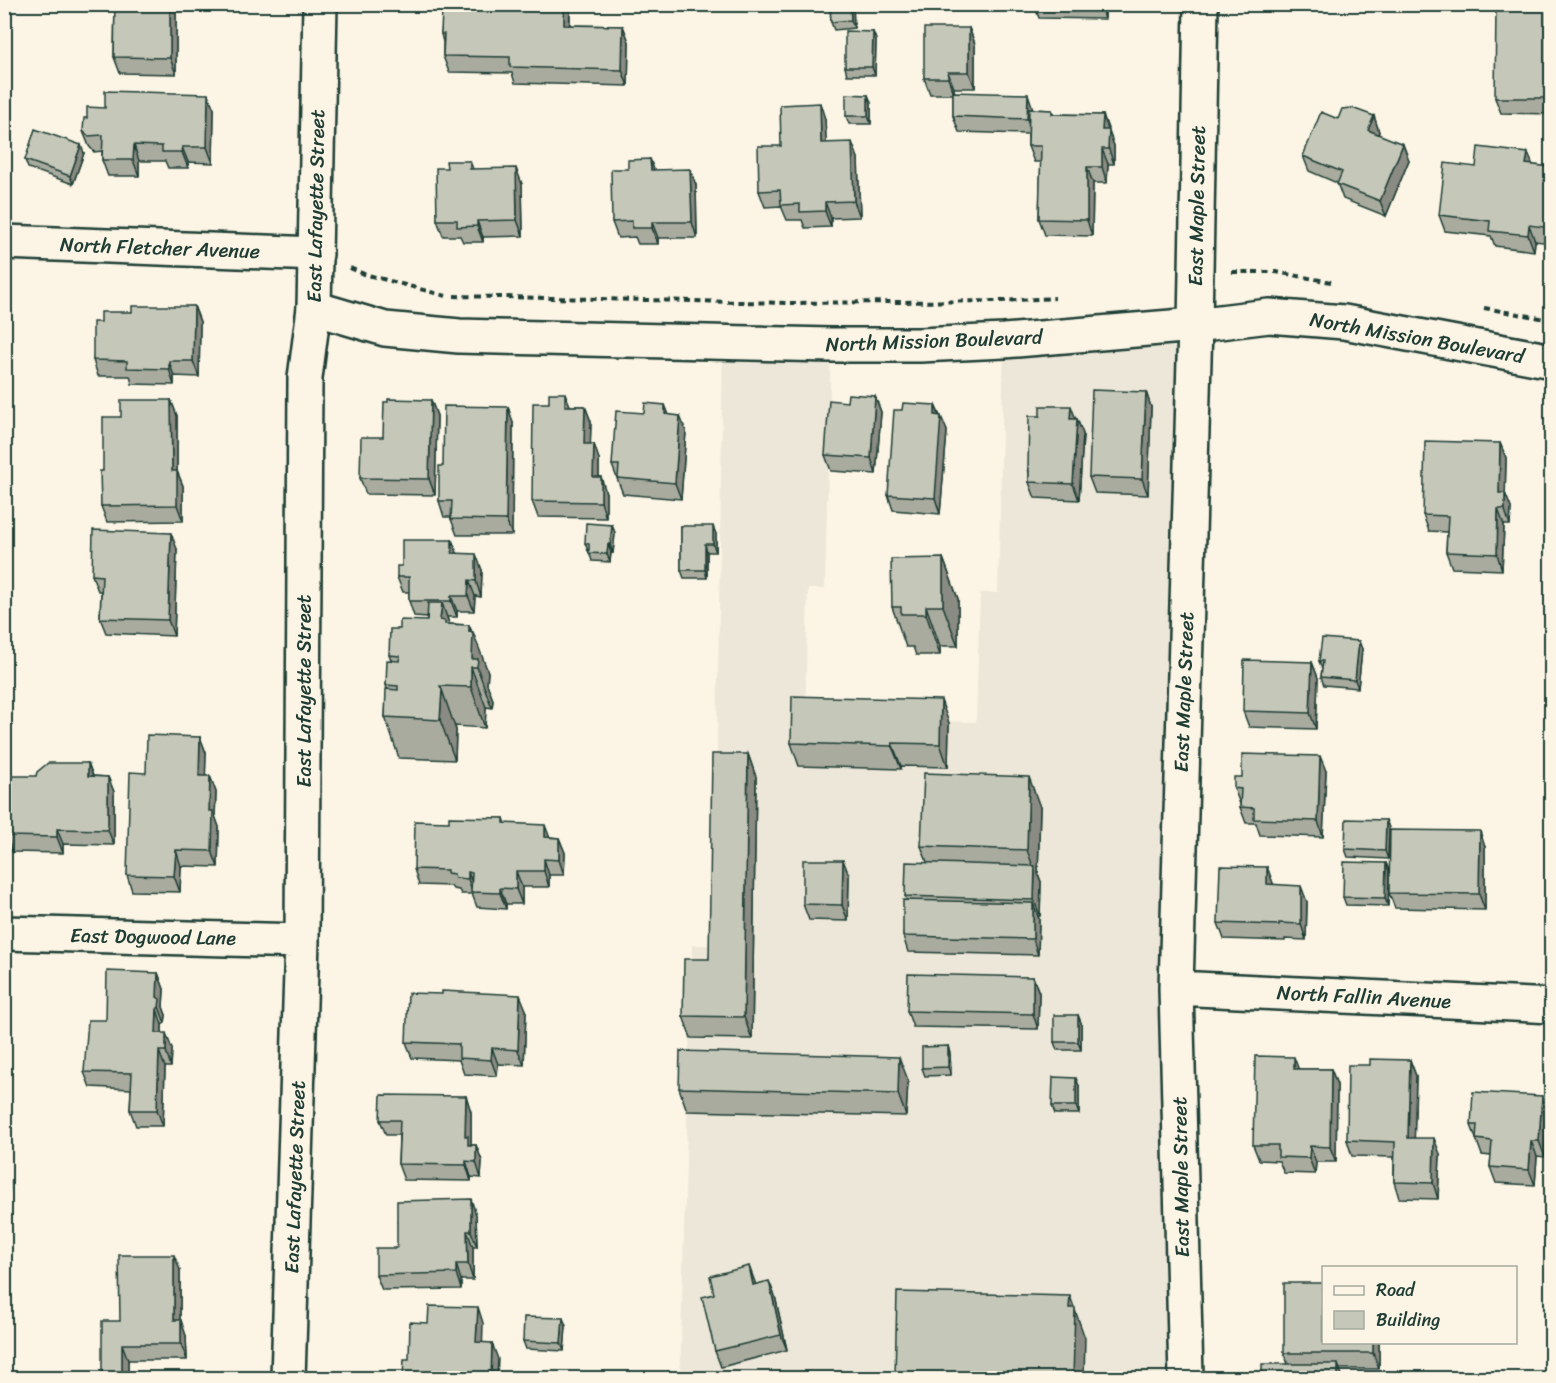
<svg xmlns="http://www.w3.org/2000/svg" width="1556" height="1383" font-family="Sriracha,sans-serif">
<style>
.built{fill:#ece7d8}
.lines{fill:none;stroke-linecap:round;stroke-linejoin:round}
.minor-casing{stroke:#1f3d34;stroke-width:38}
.major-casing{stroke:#1f3d34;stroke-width:38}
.path{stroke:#1f3d34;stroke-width:4;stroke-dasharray:6 4.5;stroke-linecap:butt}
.minor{stroke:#fcf5e5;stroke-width:33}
.major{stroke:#fcf5e5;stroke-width:33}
.wall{fill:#a9ab9f;stroke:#1f3d34;stroke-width:1.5}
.shaded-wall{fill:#8a8b82;stroke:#1f3d34;stroke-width:1.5}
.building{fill:#c5c7b9;stroke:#1f3d34;stroke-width:1.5}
.labels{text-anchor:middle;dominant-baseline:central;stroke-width:4.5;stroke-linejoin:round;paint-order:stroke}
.street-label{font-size:20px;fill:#1f3d34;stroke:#fcf5e5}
</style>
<rect width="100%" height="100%" fill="#fcf5e5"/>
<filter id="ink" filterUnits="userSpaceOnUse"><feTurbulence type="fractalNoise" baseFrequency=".0167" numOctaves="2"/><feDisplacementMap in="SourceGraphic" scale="12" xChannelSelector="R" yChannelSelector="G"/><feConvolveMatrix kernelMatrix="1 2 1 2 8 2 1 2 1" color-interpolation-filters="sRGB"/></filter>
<g filter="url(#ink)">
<path class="built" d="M1195 325 1186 1378H680L692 945H714L723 343 831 345 825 589H808L805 718 976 722 980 593H998L1004 341Z"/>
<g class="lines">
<g class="minor-casing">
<path id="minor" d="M4 242 316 254
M4 933 302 941
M1176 988 1552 1006
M288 1378 302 941 305 378 314 308
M1186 1378 1176 988 1195 325 1201 4"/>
</g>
<g class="major-casing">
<path id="major" d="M320 4 314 308 385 329 459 336 831 345H920L1004 341 1195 325 1269 316 1344 322 1552 361"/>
</g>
<path class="path" d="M350 268 364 274 446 296
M1232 272H1276L1331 282
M454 296 788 303 999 301 1055 298
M1484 308 1552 320"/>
<use href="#minor" class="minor"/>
<use href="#major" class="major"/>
</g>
<path class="wall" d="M115 4H176V74L120 73 114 57Z
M444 4H570V25L623 26 629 42 628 86 515 83 512 73 449 72 443 56V42L441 34Z
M830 4H853L854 28 834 30 831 22Z
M1034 4H1121V8H1105V19L1039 18Z
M1551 4V114L1501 113 1495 98 1535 8Z
M969 28 975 44V88H954V92L1033 109 1052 110 1054 114 1103 115 1114 146V164H1108L1107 183H1093L1092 236 1045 235 1039 219 1041 162H1034L1028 146V134L959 132 953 116V94H930L924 78Z
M873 32 876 40 875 75H847L845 67Z
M868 95 871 103V124H849L846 116Z
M214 109 213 163 188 162V168H168L165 161H139V176H108L102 160V151L94 152 89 146 83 131Z
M1374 116 1379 132 1378 134 1409 160 1386 216 1343 199 1337 183 1309 171 1303 156 1338 119Z
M825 119 826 143 858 158 860 217 831 218V227L805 228 802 220H787L781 206 765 207 759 191 781 146Z
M84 153 73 184 28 168 25 160Z
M650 159 654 170 696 185 697 238H658V244H638L635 237 618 238 612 222 628 169Z
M470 161 473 169 522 184 523 236 483 237V242H463L460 236H443L437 220 447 168Z
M1532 165 1551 167V243L1535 241 1534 251 1495 246 1491 236 1445 231 1439 215 1476 167Z
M194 306 200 322 199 377 174 376V385L132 384 130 376H98L93 360 101 322 132 312Z
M1146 392 1151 407 1148 495 1095 493 1089 477Z
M875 396 881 412 876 474 831 471 825 455Z
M171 400 177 416V471L183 486V521L107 522 101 506 103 471 121 417Z
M431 400 437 416 435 495 366 494 360 478 383 437Z
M665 405 669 415 686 431 681 499 623 494 612 465 644 413Z
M935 405 947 431 940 514 893 510 888 495Z
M570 406H585L591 422 590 444 599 459V477H601L606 493V518L538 517 532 501Z
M508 407 513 423 512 535H457L451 519V517H444L439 501 443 466Z
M1075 419H1077L1083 434 1079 500 1035 498 1029 482V473L1028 468Z
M1500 443 1506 458 1505 493 1511 508 1510 525H1504L1502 570 1452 568 1446 552 1447 532 1429 531 1423 515Z
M612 525 615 533 613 553 611 552 610 562 592 561 589 551H588L585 543Z
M681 526 716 534V552H707V578H684L681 570Z
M452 540 457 553 482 570 481 597 475 596 474 611H457V617H447L449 624 469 625 488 672 487 684 493 700 492 708 486 707 485 728 455 726 456 730 455 760 399 758 385 717 387 689 386 685 391 660 389 655 400 629 427 621V617L414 616 409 601V592H403L397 577 402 566Z
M177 549 174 636 106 633 100 618 101 591H98L92 575Z
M943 558 958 599V646H940V655H916L913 647H906L892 607Z
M1362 649 1358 688 1324 685 1321 677 1322 669 1319 661Z
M1312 662 1318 678 1316 729 1249 727 1243 711Z
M949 723 948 767 901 766V769L799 766 791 743Z
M200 737 206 753 205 776H210L216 792 215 816 219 827 218 867 181 866 180 892 132 891 127 875 146 773Z
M748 754 756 777 752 1039 691 1038 683 1016 709 959Z
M88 763 93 776 108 777 114 792V845L63 844V853L12 852 7 836 36 776Z
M1326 771 1323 837 1260 835 1256 823H1246L1240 807V804L1234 788Z
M1040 807 1038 874 1041 882 1040 916H1038L1039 919 1038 955 908 952 903 936 907 900 905 896 927 862 921 846Z
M504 818 506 824 550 837 559 838 565 853 564 875H549V887H522V904H506V909L477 907 472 894H461L459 890 453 889 451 886 419 885 414 869 449 822Z
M1386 820 1389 828 1388 859 1348 857 1345 849Z
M1485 847V910L1395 908 1389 893Z
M1386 863 1389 871 1388 906 1346 905 1343 897Z
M1267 867 1273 884 1307 902 1306 940 1285 939V941L1224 939 1218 923Z
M849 875 848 921 809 920 803 904Z
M158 973 164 989 163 1007 166 1015 165 1023 162 1025V1033L172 1049 171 1067H165L163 1126H136L130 1110 131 1089 90 1087 84 1072 106 1020Z
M1033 977 1039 993 1038 1029 913 1027 907 1011Z
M526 1010 524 1065 498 1064 497 1076 464 1074 459 1060 412 1058 406 1042Z
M1078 1015 1081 1023V1050H1057L1054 1042Z
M948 1046 950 1054 951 1075 925 1076 922 1068Z
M1410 1060 1416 1076 1414 1138 1440 1154 1438 1199 1399 1198 1394 1182V1157L1352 1156 1347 1140 1370 1065Z
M1299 1069H1331L1337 1085 1336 1162H1316L1315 1174 1284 1173 1279 1161 1259 1160 1253 1145Z
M908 1080 906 1116 687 1111 679 1088Z
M1079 1086V1114H1055L1052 1106Z
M466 1096 471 1112V1145H476L482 1161 481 1178 471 1177V1181L404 1180 398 1164 399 1135H386L380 1120Z
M1542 1096 1548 1112 1545 1157 1537 1156 1535 1185 1496 1183 1490 1167 1491 1156 1482 1155 1471 1125Z
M4 1173H6L9 1181 8 1199 4 1198Z
M476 1215 477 1247H473V1280H461V1289L382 1290 376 1275 397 1248Z
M180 1270V1320L186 1336 187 1360H128V1378H103L102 1374 120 1321Z
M755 1284 775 1296 787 1350 721 1367 715 1351Z
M566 1326 564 1351 526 1349 523 1341Z
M1323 1342H1379V1369H1339L1343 1378 1288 1364 1284 1353Z"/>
<path class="shaded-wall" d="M170 4H176V74L170 58Z
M564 4H570L569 40 564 25Z
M850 4H853L854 28 851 20Z
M1100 4H1104L1105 8V19Z
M623 26 629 42 628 86 622 70Z
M969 28 975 44V88L969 72Z
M873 32 876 40 875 75 872 67Z
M948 72 954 88V94L948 78Z
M208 94 214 109 213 163 207 147Z
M1028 94 1033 109V134L1027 119Z
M868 95 871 103V124L868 116Z
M820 103 825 119 827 159 821 143Z
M1103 115 1114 146V164L1102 130Z
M1374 116 1379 132 1374 146 1368 130Z
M852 142 858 158 860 217 854 201Z
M1403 144 1409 160 1386 216 1380 201Z
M81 145 84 153 73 184 70 176Z
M134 145 139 161V176L133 160Z
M182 147 188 162V168L182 152Z
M1102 149 1108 164 1107 183 1102 167Z
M1528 153 1534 168 1526 164Z
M650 159 656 175 651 170Z
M1087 167 1093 183 1092 236 1087 220Z
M516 168 522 184 523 236 517 220Z
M690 169 696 185 697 238 692 222Z
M825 202 831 218V227L825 211Z
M477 221 483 237V242L477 226Z
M652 222 658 238V244L652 228Z
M1529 225 1535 241 1534 251 1528 235Z
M194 306 200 322 199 377 193 361Z
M169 361 174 376V385L169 369Z
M1146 392 1151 407 1148 495 1142 479Z
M565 393 571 408 565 406Z
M875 396 881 412 876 474 871 458Z
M171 400 177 416V480V471L183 486V521L177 505 172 471Z
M431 400 437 416 435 495 429 479Z
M665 405 671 421 665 414Z
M935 405 941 420V416L947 431 940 514 935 498Z
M585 406 591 422 590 459 584 444Z
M1071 406 1077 422 1070 419Z
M508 407 513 423 512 535 506 520Z
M680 416 686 431 681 499 675 483Z
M1077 419 1083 434 1079 500 1073 484Z
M1500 443 1506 458 1505 504V493L1511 508 1510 525 1499 493Z
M594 444 599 459V493L593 477Z
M601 477 606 493V518L601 502Z
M1498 509 1504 525 1502 570 1497 554Z
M612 525 615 533 613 553 610 545Z
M713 526 716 534V552L713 544Z
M171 533 177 549 174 636 168 620Z
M452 540 458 555 452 553Z
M608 544 611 552 610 562 607 554Z
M705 544 707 552V578L705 570Z
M476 554 482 570 481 597 476 581Z
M943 558 958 599V646L943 606Z
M469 580 475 596 474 611 468 596Z
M451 596 457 611V617L451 601Z
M442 603 456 643 440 620Z
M926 606 940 646V655L926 614Z
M469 625 473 635V632L488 672 487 684 493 700 492 708 477 667 472 659Z
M1359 641 1362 649 1358 688 1355 680Z
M1312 662 1318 678 1316 729 1310 713Z
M471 667 486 707 485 728 471 687Z
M442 690 456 730 455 760 440 720Z
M941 700 949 723 948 767 940 744Z
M200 737 206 753 205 791 199 776Z
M892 743 901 766V769L892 746Z
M748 754 756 777 752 1039 744 1017Z
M1320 756 1326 771 1323 837 1318 821Z
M88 763 94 779 88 776Z
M210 776 216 792 215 816 219 827 218 867 212 851 209 811Z
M108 777 114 792V845L108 830Z
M1029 777 1040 807 1038 874 1041 882 1040 916 1034 900 1035 872 1027 850Z
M1386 820 1389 828 1388 859 1385 851Z
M545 825 551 841 545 837Z
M57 829 63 844V853L57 837Z
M1480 831 1485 847V910L1479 894Z
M559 838 565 853 564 875 559 860Z
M176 850 181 866 180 892 174 876Z
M544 859 549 875V887L544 871Z
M843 860 849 875 848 921 842 905Z
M1386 863 1389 871 1388 906 1385 898Z
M1267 867 1273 883 1272 899 1267 884Z
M516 871 522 887V904L516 889Z
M468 872 474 888 472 892 468 879Z
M1301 886 1307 902 1306 940 1301 924Z
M500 888 506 904V909L500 893Z
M1033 903 1039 919 1038 955 1033 939Z
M158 973 164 989 163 1007 166 1015 165 1023 159 1007 157 997Z
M1033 977 1039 993 1038 1029 1033 1014Z
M520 995 526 1010 524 1065 518 1050Z
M157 1009 162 1025V1049L156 1033Z
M1078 1015 1081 1023V1050L1078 1042Z
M166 1033 172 1049 171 1067 166 1051Z
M948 1046 950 1054 951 1075 948 1067Z
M492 1048 498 1064 497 1076 491 1060Z
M159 1051 165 1067 163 1126 157 1110Z
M899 1057 908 1080 906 1116 898 1094Z
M1294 1057 1300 1073 1294 1069Z
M1410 1060 1416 1076 1414 1154 1408 1138Z
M1331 1069 1337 1085 1336 1162 1330 1147Z
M1076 1078 1079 1086V1114L1076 1106Z
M466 1096 471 1112V1144L474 1152V1161L465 1136Z
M1542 1096 1548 1112 1545 1157 1539 1141Z
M1434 1138 1440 1154 1438 1199 1433 1183Z
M1531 1141 1537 1156 1535 1185 1529 1170Z
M476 1145 482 1161 481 1178 476 1162Z
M1310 1146 1316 1162 1315 1174 1309 1158Z
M466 1161 471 1177V1181L466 1165Z
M6 1173 9 1181 8 1199 5 1191Z
M471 1199 476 1215 477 1247 471 1231Z
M467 1231 473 1247V1280L468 1264Z
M174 1255 180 1270V1336L174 1320Z
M456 1264 461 1280V1289L456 1273Z
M749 1266 755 1282 759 1300 753 1285Z
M769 1281 775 1296 787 1350 781 1335Z
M1070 1296 1085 1338 1084 1378H1073L1069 1308Z
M478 1307 483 1323 482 1358 476 1342Z
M563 1318 566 1326 564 1351 561 1343Z
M181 1320 186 1336 187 1360 181 1344Z
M1373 1342H1379V1369L1373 1353Z
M492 1343 498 1359 497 1378H491Z
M122 1344 128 1360V1378H124L122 1374Z
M1338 1364 1343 1378H1338Z"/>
<path class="building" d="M115 4H170V58L114 57Z
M444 4H564V25L623 26 622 70 510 67V57L443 56 444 34H441L442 10H444Z
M830 4H850L851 20 831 22Z
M1535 4H1551V98H1495L1496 8H1535Z
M924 28H969V72H948V78H924Z
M845 31 873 32 872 67H845Z
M105 91 208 94 207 147H182V152H162V146L134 145 133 160H102L103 135 88 136 83 131 84 118H87V107L105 108Z
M953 92 1028 94 1027 119 953 116Z
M846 94 868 95V116H846Z
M820 103 821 143 852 142 854 201 825 202V211L800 212V204L781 205 780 190 759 191 758 146H781L780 105Z
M1352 108 1374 116 1368 130 1403 144 1380 201 1337 184 1342 172 1303 156 1321 112 1338 119 1342 109Z
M1029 109 1052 110V114L1103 115 1102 130H1109L1108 149H1102V167H1087V220L1039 219 1041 146H1028Z
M35 129 81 145 70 176 25 160Z
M1478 147 1528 153 1526 164 1551 167V228L1529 225 1528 235 1489 231 1490 221 1439 215 1445 163 1476 167Z
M650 159 651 170 690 169 692 222H652V228H632V221L612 222 611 169H628V160Z
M446 161H470V169L516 168 517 220 477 221V226L457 227V220H437L436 168H447Z
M132 306H194L193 361H169V369L127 368V361L93 360V322H101V312H132Z
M1092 390 1146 392 1142 479 1089 477Z
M549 393H565V406H585L584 444H594L593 477H601V502L532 501 533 403H549Z
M848 394 875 396 871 458 825 455 829 400 847 402Z
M388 399 431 400 429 479 360 478 361 437H383L384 402H388Z
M121 400H171L172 471H177V505L101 506 100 471H103V417H121Z
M645 403 665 405V414L680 416 675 483 618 478 619 465H612L616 411 644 413Z
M903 403 935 405V415L941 416 935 498 888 495 894 410H902Z
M444 406 508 407 506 520 451 519 452 501H439V466H443Z
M1040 406H1071L1070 419H1077L1073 484 1029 482V468H1028L1029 416H1040Z
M1425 441 1500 443 1499 493H1505V509H1498L1497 554 1446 552 1448 516 1423 515Z
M586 523 612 525 610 545 608 544 607 554 589 553V544L585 543Z
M681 526H713V544H705V570H681Z
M93 530 171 533 168 620 100 618 102 576 92 575Z
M402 540H452V553L476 554V581L469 580 468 596H451V601H409V577H397V566H402Z
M943 558V606H926V614H901V607H892L891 559Z
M428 603H442L440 620 445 621V624L469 625V632H473L472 659H478L477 667H471V687L440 686 442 690 440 720 385 717 386 689 398 690V686L386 685 387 660 399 661 400 656 389 655 390 629H400V620L427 621Z
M1322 638 1359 641 1355 680 1321 677 1323 661H1319Z
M1244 660 1312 662 1310 713 1243 711Z
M792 696 941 700 940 744 892 743V746L791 743Z
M147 735 200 737 199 776H210L209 811H213L212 851 176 850 174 876 127 875 130 772 146 773Z
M712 754H748L744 1017 683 1016 684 959H709Z
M1242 754 1320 756 1318 821 1254 819V808L1240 807 1241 789 1234 788V777H1242Z
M48 763H88V776L108 777V830L57 829V837L7 836V776H36L37 772Z
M924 773 1029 777 1027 850 921 846Z
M449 817 504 818V823L545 825V837L559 838V860L544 859V871H516V889L500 888V893L471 892 472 873 468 872V879L455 878 454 874 447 873V870L414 869 415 821 449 822Z
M1346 819 1386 820 1385 851 1345 849Z
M1390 830 1480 831 1479 894 1389 893Z
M803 860H843L842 905 803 904Z
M906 862 1035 866 1034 900 905 896Z
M1344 862 1386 863 1385 898 1343 897Z
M1220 866 1267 867V884L1301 886V924L1279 923V925L1218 923Z
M903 900 1033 903V939L903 936Z
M107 971 158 973 157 997 160 999 159 1007 157 1009 156 1033H166V1051H159L157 1110H130L132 1073 84 1072 88 1020H106Z
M908 974 1033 977V1014L907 1011Z
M442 991 520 995 518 1050 492 1048 491 1060 459 1058V1044L406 1042 408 993 442 994Z
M1054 1015H1078V1042H1054Z
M948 1046V1067L922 1068V1047Z
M680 1051 899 1057 898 1094 679 1088Z
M1255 1056 1294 1057V1069H1331L1330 1147 1310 1146 1309 1158 1278 1157V1145H1253Z
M1370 1059 1410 1060 1408 1138H1434L1433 1183 1394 1182 1395 1142 1347 1140 1348 1065H1370Z
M1053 1077 1076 1078V1106H1052Z
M1473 1092 1542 1096 1539 1141H1531L1529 1170 1490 1167 1492 1141 1476 1139 1477 1125H1471Z
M381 1095 466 1096 465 1136H468V1145H476V1162L466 1161V1165L398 1164 400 1120H380Z
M4 1173H6L5 1191H4Z
M471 1199V1231H467L468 1264H456V1273L376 1275V1248H397V1201Z
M119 1255H174V1320H181V1344H122V1374H102V1321H120Z
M749 1266 753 1285 769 1281 781 1335 715 1351 702 1297 714 1294 710 1276Z
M1284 1283H1323V1342H1373V1353H1284Z
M897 1292 1070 1296 1069 1308H1075L1073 1378H895Z
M429 1306 478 1307 476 1342 492 1343 491 1378H403L404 1359H409L410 1322 428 1323Z
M524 1317 563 1318 561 1343 523 1341Z
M1262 1364H1338V1378H1262Z"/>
</g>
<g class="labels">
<g class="street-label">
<text transform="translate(316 206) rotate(-89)">East Lafayette Street</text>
<text transform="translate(1197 206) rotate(-89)">East Maple Street</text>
<text transform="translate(160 248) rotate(2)">North Fletcher Avenue</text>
<text transform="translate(1417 338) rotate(10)">North Mission Boulevard</text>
<text transform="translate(934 341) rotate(-2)">North Mission Boulevard</text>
<text transform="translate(304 691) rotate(-90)">East Lafayette Street</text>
<text transform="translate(1184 692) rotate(-88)">East Maple Street</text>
<text transform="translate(153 937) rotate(1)">East Dogwood Lane</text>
<text transform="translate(1364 997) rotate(3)">North Fallin Avenue</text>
<text transform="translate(295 1177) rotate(-88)">East Lafayette Street</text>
<text transform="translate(1181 1177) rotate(-91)">East Maple Street</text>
</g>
</g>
<rect width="1556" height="1383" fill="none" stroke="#fcf5e5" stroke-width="24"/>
<rect x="12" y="12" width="1532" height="1359" fill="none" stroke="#1f3d34" stroke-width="2" filter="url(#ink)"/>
<rect x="1322" y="1266" width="195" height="78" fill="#fcf5e5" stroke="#a4ab9e" stroke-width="1.5"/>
<rect x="1334" y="1286" width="30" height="9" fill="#fcf5e5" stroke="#a4ab9e" stroke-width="1.5"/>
<text x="1376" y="1296" font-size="18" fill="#1f3d34">Road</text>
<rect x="1334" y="1311" width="30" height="18" fill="#c5c7b9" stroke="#a4ab9e" stroke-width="1.5"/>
<text x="1376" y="1326" font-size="18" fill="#1f3d34">Building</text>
</svg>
